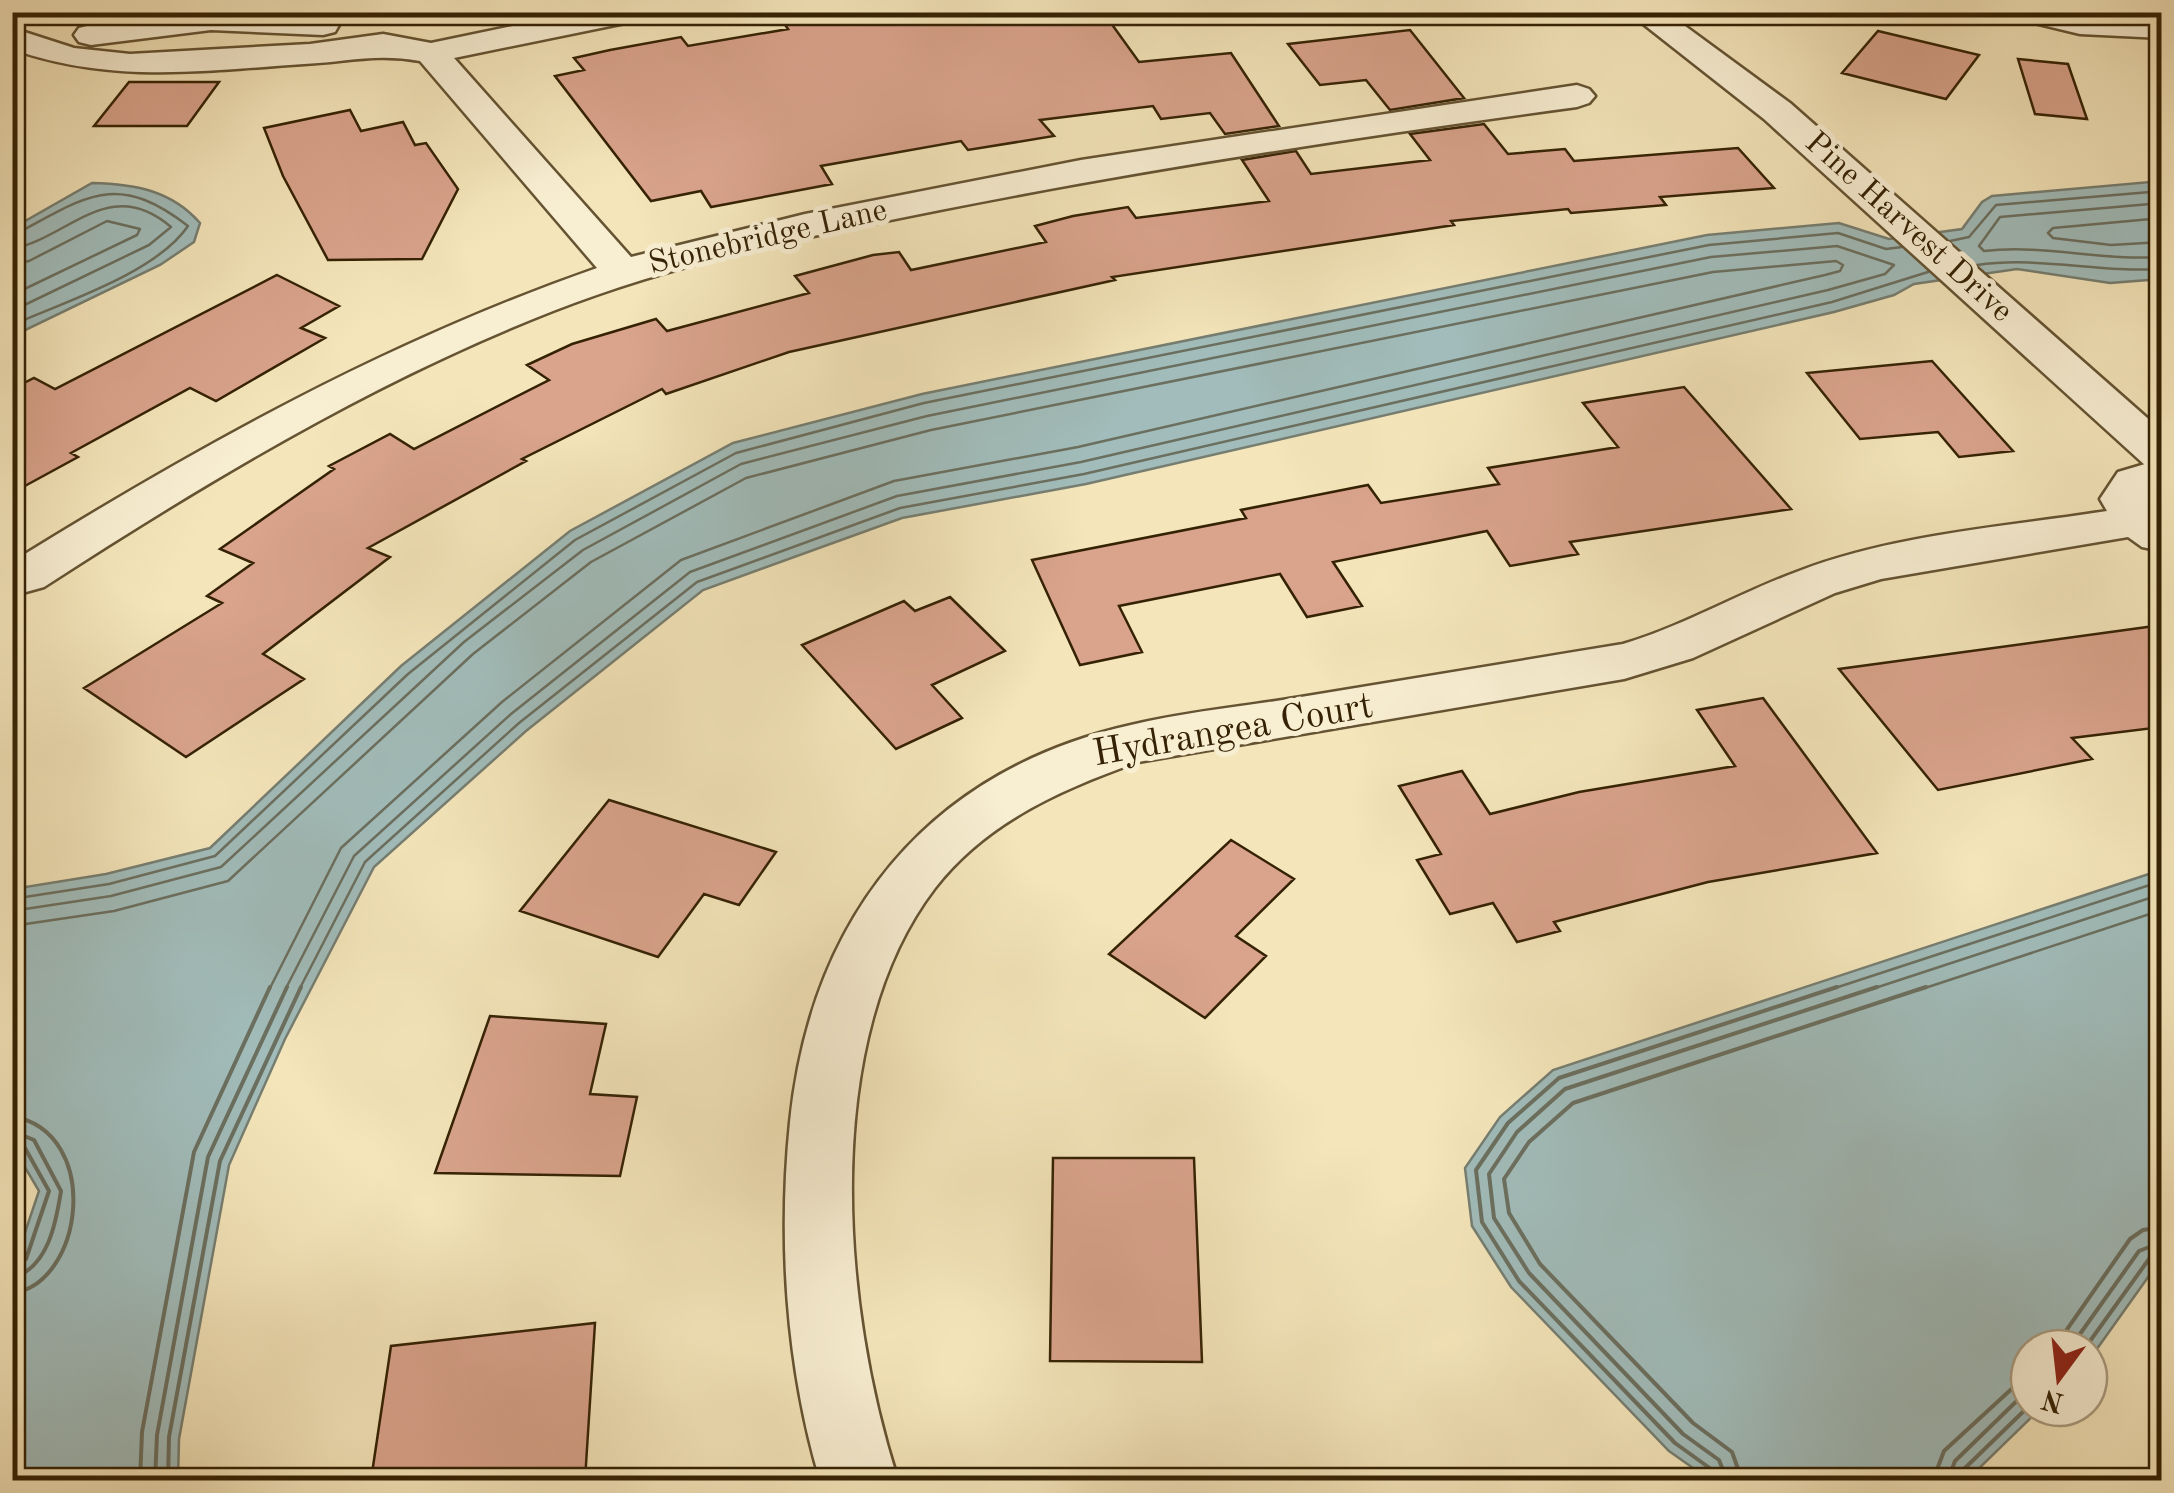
<svg xmlns="http://www.w3.org/2000/svg" width="2174" height="1493" font-family="'Old Standard TT',serif">
<style>
.water{fill:#a1bcba;stroke:#767e71;stroke-width:2.5}
.lines{fill:none;stroke-linecap:round;stroke-linejoin:round}
.shore-far1{stroke:#6b6f5f;stroke-width:2.5}
.shore{stroke:#6b6f5f;stroke-width:4}
.building{fill:#d9a38c;stroke:#352204;stroke-width:2.5}
.minor-casing{stroke:#655332;stroke-width:5}
.tertiary-casing{stroke:#655332;stroke-width:5}
.minor{fill:#f8eed2;fill-rule:evenodd}
.tertiary{fill:#f8eed2;fill-rule:evenodd}
.labels{text-anchor:middle;dominant-baseline:central;stroke-width:10;stroke-linejoin:round;paint-order:stroke}
.far-street-label{font-size:32px;fill:#352204;stroke:#f8eed2}
.street-label{font-size:38px;fill:#352204;stroke:#f8eed2}
</style>
<rect width="100%" height="100%" fill="#f4e5ba"/>
<filter id="stains"><feTurbulence type="fractalNoise" baseFrequency=".002" numOctaves="4"/><feColorMatrix values="0 0 0 0 .2 0 0 0 0 .09 0 0 0 0 .02 0 0 0 .5 -.17"/></filter>
<radialGradient id="worn" r=".72"><stop offset=".6" stop-color="#630" stop-opacity="0"/><stop offset="1" stop-color="#630" stop-opacity=".3"/></radialGradient>
<path class="water" d="M2161 181V279L2110 283 2017 269 1914 284 1894 295 1834 312 1086 484 902 518 703 590 526 731 374 867 285 1039 229 1165 179 1439 178 1480H13V1268L39 1191 13 1147V889L106 874 210 848 401 666 570 531 733 443 922 394 1707 235 1839 223 1889 239 1962 229 1982 202 1992 196Z
M92 183C134 184 171 190 200 223L194 242 160 265 13 336V228Z
M2161 870V1259L2089 1360V1348H2029V1408H2041L1967 1480H1710L1669 1451 1511 1287 1472 1226 1465 1168 1500 1117 1553 1070Z"/>
<g class="lines">
<path class="shore-far1" d="M2162 203 2000 217 1979 246 1984 251C2044 244 2100 261 2162 257
M2162 218 2053 228 2048 233 2053 238 2111 245 2162 242
M12 236C85 198 114 169 188 226 156 273 64 302 12 325
M1950 241 1969 237 1996 205 2162 191
M12 249C69 238 109 174 171 227L149 245 12 311
M12 264 29 261 107 221 140 229 137 235 12 295
M1977 265C2039 256 2099 273 2162 269
M12 899 109 884 215 856 408 674 575 540 736 453 924 403 1709 245 1838 233 1886 249 1902 247
M12 911 111 896 221 867 464 642 583 550 741 464 927 416 1711 257 1837 246 1894 265 1885 274 1828 290 1081 462 897 496 690 572 511 714 354 856 285 990
M12 926 114 911 228 881 473 654 591 562 746 478 931 430 1713 272 1836 261 1843 265 1840 271 1825 275 1078 447 894 481 681 560 502 702 341 848 269 990
M299 990 365 862 519 723 697 582 900 508 1084 474 1832 302 1928 272
M1829 990 2162 881
M1869 990 2162 894
M1919 990 2162 910"/>
<path class="shore" d="M12 1116C104 1133 83 1285 12 1293
M12 1131 34 1140 61 1191C56 1223 48 1268 12 1278
M12 1143 25 1148 49 1191 26 1259 12 1265
M2054 1348 2130 1239 2143 1230 2162 1227
M2070 1348 2139 1251 2162 1242
M2085 1348 2149 1259 2162 1255
M140 1480 142 1432 194 1152 270 987
M155 1480 157 1435 208 1157 287 987
M168 1480 169 1437 220 1161 301 987
M1714 1480 1711 1469 1675 1443 1519 1281 1482 1222 1476 1170 1508 1123 1559 1078 1837 987
M1727 1480 1719 1460 1683 1434 1529 1273 1494 1218 1489 1174 1517 1132 1565 1089 1877 987
M1742 1480 1732 1452 1693 1423 1540 1264 1509 1213 1504 1179 1529 1142 1573 1103 1926 987
M1933 1480 1944 1451 2029 1373
M1948 1480 1955 1461 2029 1389
M1961 1480 1964 1469 2029 1406"/>
</g>
<path class="building" d="M776 12H1103L1139 62 1231 53 1279 126 1225 134 1210 113 1161 119 1153 106 1040 120 1054 136 968 150 961 141 821 166 832 184 711 207 701 191 651 201 555 76 584 70 574 58 610 50 681 37 688 46 788 29Z
M1410 30 1464 98 1390 110 1366 80 1320 85 1288 44Z
M1878 31 1979 55 1946 99 1842 73Z
M2018 59 2068 64 2087 119 2035 114Z
M129 82H219L187 126H94Z
M350 110 361 131 403 122 415 145 426 143 458 189 422 259 328 260 283 176 264 128Z
M1484 124 1508 154 1565 149 1574 161 1738 148 1774 188 1660 197 1666 205 1571 213 1568 209 1451 221 1454 225 1112 277 1115 280 789 352 666 394 662 389 522 459 526 461 368 548 390 557 263 654 304 679 186 757 84 688 222 603 207 596 253 563 220 549 334 469 329 466 390 434 414 449 549 380 527 365 572 344 656 319 667 331 809 293 795 276 873 255 899 252 911 270 1046 242 1035 226 1073 216 1128 207 1136 218 1269 201 1242 160 1296 151 1311 174 1430 160 1410 134Z
M277 275 339 306 301 328 325 338 216 401 190 388 71 453 78 457 12 493V389L34 378 55 389Z
M1932 361 2013 451 1959 457 1938 432 1860 439 1807 373Z
M1684 387 1791 509 1570 542 1578 554 1510 566 1487 531 1333 562 1362 606 1307 617 1280 574 1119 606 1142 652 1080 665 1032 560 1246 518 1241 510 1368 485 1381 503 1499 484 1488 468 1618 447 1583 403Z
M950 597 1005 651 932 685 962 718 896 749 802 645 904 601 915 611Z
M2162 625V727L2072 738 2092 759 1938 790 1839 669Z
M1763 698 1877 853 1708 882 1554 922 1560 931 1517 942 1493 903 1450 914 1417 860 1441 854 1399 786 1462 771 1490 814 1579 792 1735 766 1697 710Z
M609 800 776 852 739 905 704 894 658 957 520 911Z
M1231 840 1294 879 1236 936 1266 956 1205 1018 1109 954Z
M490 1016 606 1024 590 1094 637 1097 620 1176 435 1173Z
M1053 1158H1194L1202 1362 1050 1361Z
M595 1323 585 1480H371L391 1346Z"/>
<g class="lines">
<g class="minor-casing">
<path id="minor" d="M192 12 323 15 335 18 339 25 335 32 323 35 211 30 91 45 79 42 74 35 79 28 91 25Z
M580 12H646L630 22 454 58 631 257 805 214 1081 160 1577 85 1589 89 1595 96 1589 103 1577 107C1364 136 1151 168 940 210 809 236 678 262 553 311 372 382 206 482 44 587L26 592 12 588V562C199 446 388 341 597 268L420 61C376 53 347 62 304 64 203 71 110 84 12 49V28L74 48 130 54 310 44 383 34 431 43Z
M2013 12 2162 18V38L2080 34 2018 19Z
M2162 459V489L2148 499 2162 516V551L2142 547 2128 537 1881 579 1835 593 1693 658 1624 679 1138 762C1062 789 986 822 935 888 819 1039 842 1308 898 1480H820C786 1366 778 1240 790 1122 811 917 927 771 1131 725 1185 712 1241 707 1295 698 1404 680 1513 662 1623 644 1684 626 1739 593 1799 571 1896 534 2005 527 2107 511L2100 499 2118 472Z"/>
</g>
<g class="tertiary-casing">
<path id="tertiary" d="M1628 12H1666L1790 103 2162 431V470L2146 466 1764 119Z"/>
</g>
<use href="#minor" class="minor"/>
<use href="#tertiary" class="tertiary"/>
</g>
<g class="labels">
<g class="far-street-label">
<text transform="translate(1908 228) rotate(42)">Pine Harvest Drive</text>
<text transform="translate(768 238) rotate(-13)">Stonebridge Lane</text>
</g>
<g class="street-label">
<text transform="translate(1233 731) rotate(-10)">Hydrangea Court</text>
</g>
</g>
<rect width="2174" height="1493" fill="none" stroke="#f4e5ba" stroke-width="50"/>
<rect x="15" y="15" width="2144" height="1463" fill="none" stroke="#352204" stroke-width="5"/>
<rect x="25" y="25" width="2124" height="1443" fill="none" stroke="#352204" stroke-width="2.5"/>
<g transform="translate(2059 1378) rotate(195)"><circle r="48" fill="#f8eed2" stroke="#aa9c80" stroke-width="2.5"/>
<path d="M0-8L18 38L0 25L-18 38Z" fill="#8f2418"/>
<text y="-15" font-size="28" font-weight="bold" text-anchor="middle" fill="#352204">N</text>
</g>
<rect width="100%" height="100%" filter="url(#stains)"/>
<rect width="100%" height="100%" fill="url(#worn)"/>
</svg>
